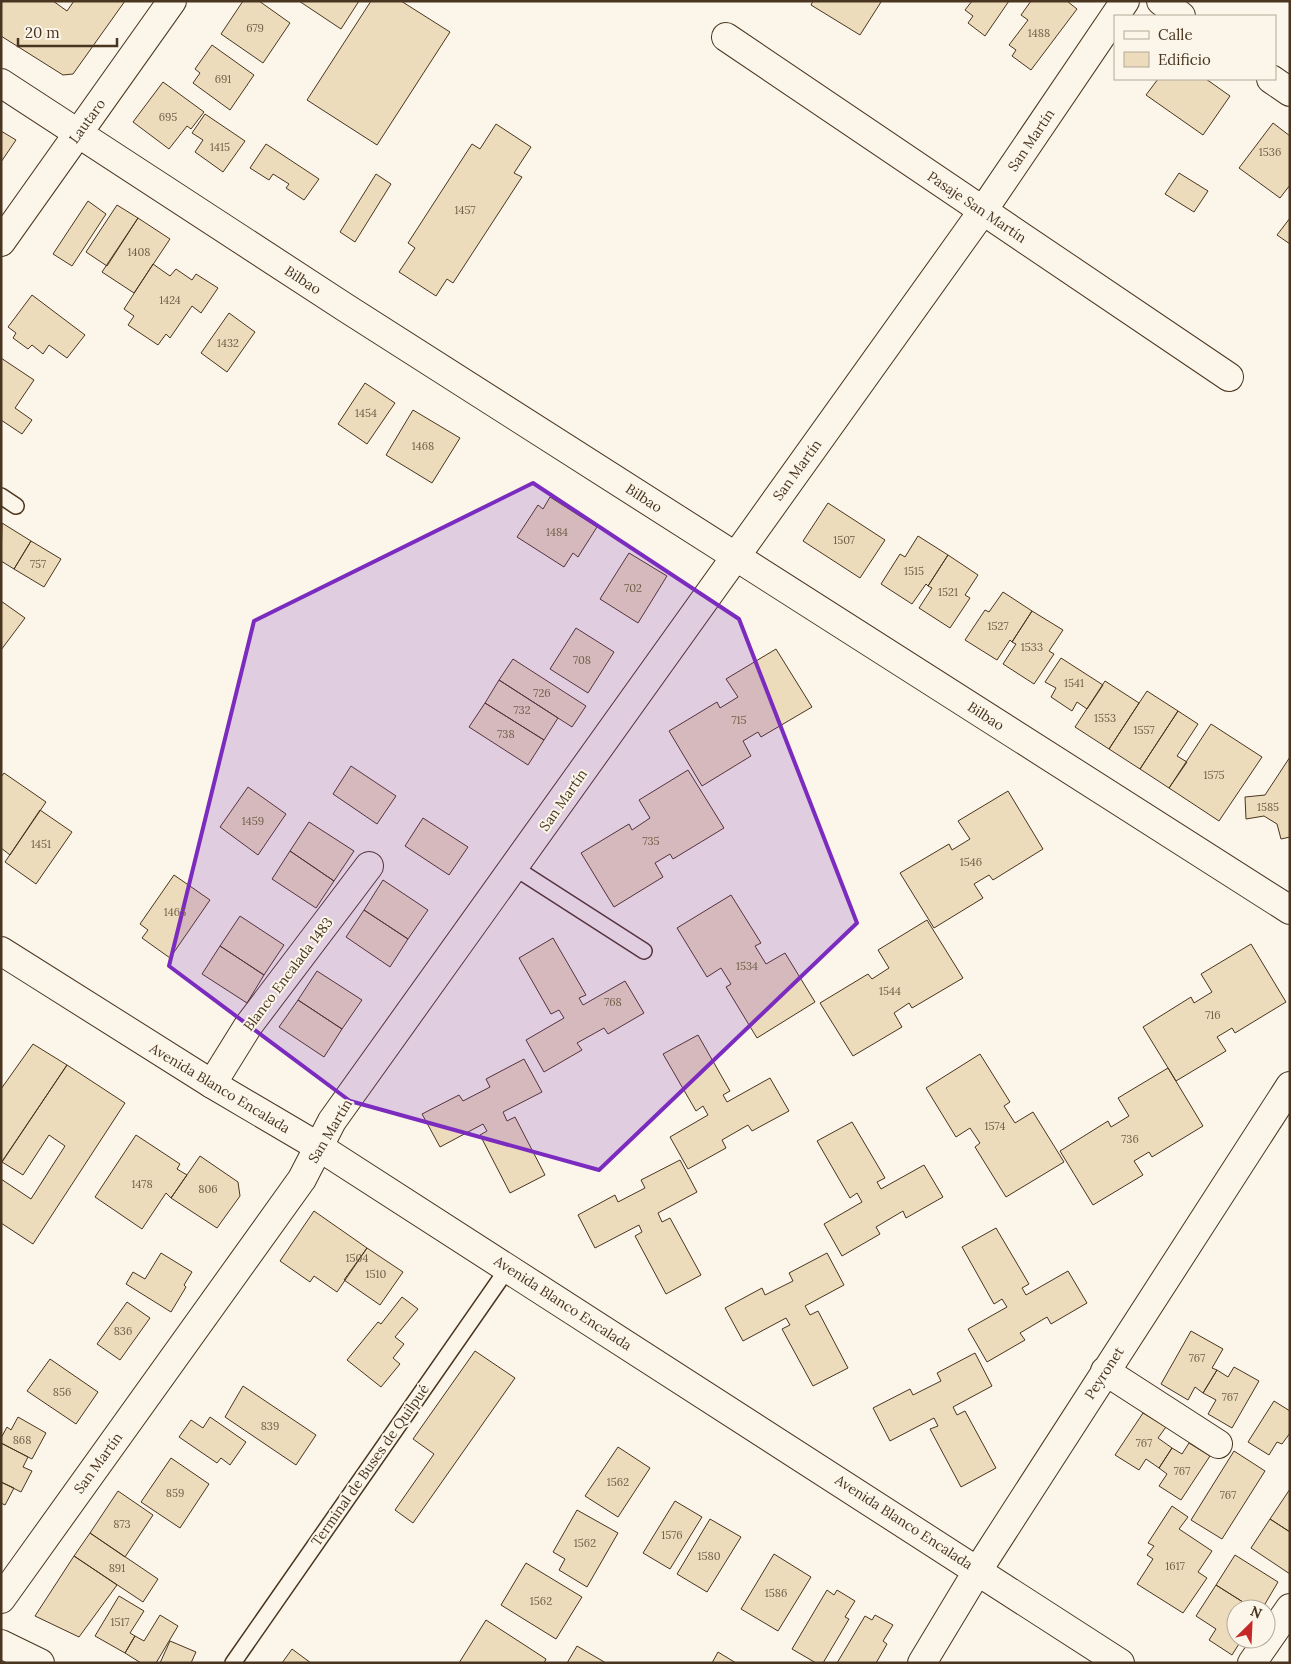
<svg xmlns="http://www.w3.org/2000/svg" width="1291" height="1664" font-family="Lora,serif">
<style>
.building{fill:#ecdcbc;stroke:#4a3520}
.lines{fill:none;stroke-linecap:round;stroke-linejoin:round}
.lane-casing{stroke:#4a3520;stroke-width:18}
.street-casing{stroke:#4a3520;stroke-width:30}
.secondary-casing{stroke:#4a3520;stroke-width:30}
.primary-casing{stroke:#4a3520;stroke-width:30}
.lane{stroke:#fbf6e9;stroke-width:15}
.street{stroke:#fbf6e9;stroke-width:28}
.secondary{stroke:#fbf6e9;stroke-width:28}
.primary{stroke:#fbf6e9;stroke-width:28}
.marked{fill:#7b2cbf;fill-opacity:0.2;stroke:#7b2cbf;stroke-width:4;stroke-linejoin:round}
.labels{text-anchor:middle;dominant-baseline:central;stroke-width:4;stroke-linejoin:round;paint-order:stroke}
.number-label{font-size:11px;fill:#725f47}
.street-label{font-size:14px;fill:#4a3520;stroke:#fbf6e9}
</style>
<rect width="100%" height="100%" fill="#fbf6e9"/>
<path class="building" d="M1 1H53L67 11 74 1H125L73 74 63 75 1 36Z
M243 1H259L290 23 263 63 221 34Z
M299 1H359L341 29Z
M371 1H401L450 32 377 145 307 100Z
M813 1H881V2L860 35 811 5Z
M972 1H1009L985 36 968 23 973 16 965 10Z
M1031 1H1067L1077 9 1031 70 1012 56 1016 50 1009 45 1028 20 1021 15Z
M212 45 254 75 230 110 193 83 200 73 195 69Z
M1158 79H1206L1230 96 1203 135 1146 95Z
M163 82 204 112 191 129 187 126 169 149 133 122Z
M205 114 245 141 223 172 195 152 203 140 192 133Z
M1273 123 1290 136V185L1280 198 1239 168Z
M496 124 531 147 514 173 522 177 453 283 447 279 436 296 399 272 415 248 408 243 472 144 480 149Z
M1 131 16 140 1 162Z
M266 144 319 179 304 200 286 188 289 184 273 174 269 180 250 168Z
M1179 173 1208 191 1194 212 1165 194Z
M376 174 391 184 355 242 340 232Z
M88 201 106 214 72 266 53 254Z
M117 205 138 218 107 266 86 252Z
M138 218 170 239 134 293 102 272Z
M1290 218V244L1277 235Z
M153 264 170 276 176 269 192 280 196 274 218 288 201 313 192 306 170 338 166 334 158 345 128 325 134 316 124 309Z
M32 295 85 335 67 358 49 345 43 354 32 345 28 349 13 338 16 333 8 327Z
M229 313 255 332 227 372 201 353Z
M1 358 34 380 15 408 32 420 22 434 1 420Z
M365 383 395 403 367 444 338 424Z
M413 410 460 438 432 483 386 455Z
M550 497 597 527 578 557 573 553 564 567 517 537 538 505 543 509Z
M828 503 885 540 860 578 803 541Z
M2 523 31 541 14 569 1 561Z
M918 536 948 555 928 586 926 584 912 604 881 584 900 554 905 557Z
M31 541 61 559 44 587 14 569Z
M629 553 667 576 638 623 600 599Z
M948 555 978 575 965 595 970 598 950 628 919 608 932 588 928 586Z
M1003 592 1032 611 1012 642 1010 640 997 660 965 640 985 610 989 612Z
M1 601 25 618 1 650Z
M1032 611 1063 630 1049 651 1054 654 1034 684 1003 664 1016 644 1012 642Z
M576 628 614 652 588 693 550 669Z
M776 649 812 707 761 737 758 732 743 741 751 756 702 786 669 731 717 702 720 708 738 697 726 679Z
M1061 658 1103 685 1087 709 1077 702 1072 711 1051 697 1056 688 1045 682Z
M513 659 586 706 572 727 499 680Z
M499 680 558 718 544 740 485 703Z
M1105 681 1139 703 1109 749 1075 727Z
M1147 691 1178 711 1140 769 1109 749Z
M485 703 544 740 528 765 469 727Z
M1178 711 1198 724 1177 756 1187 762 1169 788 1140 769Z
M1211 724 1262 757 1219 821 1169 788Z
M1290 757V837L1281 839 1277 824 1264 816 1246 819 1245 797 1265 795Z
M351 766 396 796 377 824 333 794Z
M688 770 724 828 673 859 670 854 655 863 663 877 614 907 581 853 629 824 632 830 650 818 639 800Z
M4 773 46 802 10 855 1 848V777Z
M248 787 286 814 258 855 220 827Z
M1008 791 1043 849 993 880 989 875 974 884 983 898 934 928 900 873 949 844 952 850 970 839 958 821Z
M40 810 72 832 36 884 5 862Z
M423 818 468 847 449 875 405 846Z
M309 822 354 851 334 881 290 851Z
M290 851 334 881 316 908 272 879Z
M174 875 210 900 170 958 142 938 148 930 140 924Z
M383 880 428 910 408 939 364 910Z
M731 895 761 943 755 946 766 964 785 953 815 1002 757 1038 726 987 731 984 721 968 707 977 677 928Z
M364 910 408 939 390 967 346 937Z
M240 916 284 945 264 975 220 946Z
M927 920 963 978 912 1008 909 1003 894 1013 902 1027 853 1056 820 1003 868 974 872 979 889 968 878 950Z
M553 938 586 995 579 998 583 1005 625 981 644 1013 608 1034 604 1028 577 1043 582 1050 544 1072 526 1040 564 1018 559 1010 551 1014 519 958Z
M1251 944 1286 1002 1235 1033 1232 1028 1217 1037 1226 1051 1176 1081 1143 1027 1191 997 1194 1003 1212 992 1201 974Z
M220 946 264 975 247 1003 202 974Z
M317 971 362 1000 342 1029 298 1000Z
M298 1000 342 1029 324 1057 279 1027Z
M698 1035 730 1091 723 1095 727 1102 770 1078 789 1111 752 1131 748 1125 722 1140 726 1148 688 1169 670 1137 708 1115 703 1106 696 1111 663 1054Z
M33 1044 67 1065 1 1163V1089Z
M980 1054 1010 1102 1004 1106 1015 1123 1033 1112 1064 1162 1006 1197 975 1147 980 1143 970 1128 956 1137 926 1088Z
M524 1059 542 1092 503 1112 507 1121 515 1117 545 1175 510 1193 480 1135 487 1131 483 1124 440 1147 422 1114 459 1095 463 1101 490 1087 486 1079Z
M67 1065 125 1103 33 1244 1 1223V1179L31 1199 65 1146 49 1135 23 1175 2 1162Z
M1168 1068 1203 1126 1152 1157 1149 1152 1134 1161 1143 1175 1093 1205 1060 1151 1108 1121 1111 1127 1129 1116 1118 1098Z
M852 1122 885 1178 877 1182 881 1189 924 1165 943 1197 906 1218 903 1211 876 1227 880 1234 842 1256 824 1224 862 1202 857 1193 850 1198 817 1141Z
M136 1135 180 1164 177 1169 187 1175 171 1198 166 1193 142 1229 95 1197Z
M200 1156 238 1182 240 1196 217 1228 171 1198Z
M680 1160 697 1192 658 1213 662 1222 670 1218 701 1275 666 1294 635 1236 642 1232 639 1225 595 1248 578 1215 615 1195 618 1202 645 1188 641 1180Z
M314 1211 367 1248 337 1292 314 1276 310 1282 280 1261Z
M996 1228 1029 1284 1022 1288 1026 1295 1068 1271 1087 1303 1051 1324 1047 1317 1020 1333 1025 1340 987 1362 968 1329 1007 1307 1002 1299 994 1304 962 1247Z
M367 1248 403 1272 380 1305 344 1280Z
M161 1253 192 1272 184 1285 186 1287 171 1312 126 1284 133 1272 145 1279Z
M827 1253 844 1285 805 1306 810 1315 818 1311 848 1368 813 1386 782 1329 790 1325 786 1318 743 1341 725 1308 762 1288 765 1295 793 1281 789 1273Z
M402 1297 418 1309 395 1337 404 1344 393 1358 400 1364 381 1387 347 1360 378 1322 381 1324Z
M127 1302 150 1318 120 1360 97 1344Z
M1191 1331 1223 1349 1212 1368 1217 1370 1203 1393 1195 1387 1188 1400 1161 1384Z
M475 1351 515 1378 413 1523 395 1510 434 1454 413 1439Z
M975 1353 992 1386 953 1407 957 1415 965 1411 996 1468 961 1487 930 1429 938 1426 934 1418 890 1441 873 1408 910 1389 913 1395 941 1381 937 1373Z
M50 1359 98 1392 76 1424 27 1391Z
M1234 1367 1259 1381 1232 1428 1208 1414 1216 1400 1203 1393 1217 1370 1228 1377Z
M243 1386 316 1435 296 1465 225 1417Z
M1274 1401 1290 1411V1433L1282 1444 1277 1442 1269 1455 1248 1442Z
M1143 1413 1166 1427 1158 1438 1172 1448 1159 1468 1146 1459 1139 1470 1115 1455Z
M18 1417 46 1433 32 1459 1 1443V1438L7 1427 11 1430Z
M210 1417 246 1442 230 1465 221 1458 217 1463 179 1437 191 1420 203 1428Z
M1 1443 28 1457 23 1467 32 1471 21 1492 1 1482Z
M1189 1443 1210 1456 1181 1500 1159 1486 1167 1474 1159 1468 1172 1448 1182 1454Z
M618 1447 650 1468 618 1517 585 1496Z
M1234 1451 1265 1471 1222 1539 1191 1520Z
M171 1458 209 1484 180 1528 141 1502Z
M1 1482 14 1488 5 1505 1 1503Z
M1290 1489V1532L1270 1519Z
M118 1491 153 1515 125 1557 90 1533Z
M675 1501 702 1517 670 1569 643 1553Z
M1172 1506 1188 1517 1179 1529 1212 1551 1198 1572 1207 1578 1183 1613 1137 1584 1153 1559 1147 1555 1154 1546 1148 1543Z
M577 1510 618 1533 587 1587 559 1570 565 1559 553 1552Z
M710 1519 741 1537 707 1592 677 1574Z
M1270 1519 1290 1532V1574L1251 1548Z
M90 1533 158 1579 143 1602 74 1556Z
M774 1554 811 1577 778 1631 741 1609Z
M1235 1555 1278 1582 1262 1609H1254L1216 1585Z
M74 1556 117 1585 79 1637 35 1616Z
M526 1563 582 1597 556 1639 501 1605Z
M1216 1585 1254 1609H1236V1639H1242L1232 1655 1209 1640 1216 1629 1196 1616Z
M827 1590 834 1595 837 1590 855 1601 845 1617 849 1619 823 1663H816L792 1649Z
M119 1596 144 1611 130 1633 135 1636 125 1653 95 1636Z
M160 1615 178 1626 156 1663H141L125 1653 135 1636 144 1641Z
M875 1615 893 1625 883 1641 887 1644 876 1663H837L865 1616 872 1620Z
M486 1620 546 1659 544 1663H459Z
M170 1641 196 1652 191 1663H160Z
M577 1646 606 1663H567Z
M292 1649 311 1663H282Z
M718 1652 736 1663H712Z"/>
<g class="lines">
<g class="lane-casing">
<path id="lane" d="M1 496 16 506
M515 868 644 951
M233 1663 508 1268"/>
</g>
<g class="street-casing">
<path id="street" d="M1161 1 1181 16
M726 37 1229 377
M1271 79 1290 92
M1 83 346 308 1290 910
M212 1084 248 1026 369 866
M1105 1371 1218 1444
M978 1570 1290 1086
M1 1599 302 1179 332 1121 982 212 1125 1
M1252 1663 1290 1608"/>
</g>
<g class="secondary-casing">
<path id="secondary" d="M1 242 172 1
M1 951 212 1084 319 1147 1120 1663
M922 1663 978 1570"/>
</g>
<g class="primary-casing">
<path id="primary" d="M1 1644 40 1663"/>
</g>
<use href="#lane" class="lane"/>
<use href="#street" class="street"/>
<use href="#secondary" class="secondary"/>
<use href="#primary" class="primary"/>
</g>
<path class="marked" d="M533 483 739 619 857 923 599 1170 350 1101 169 966 254 621Z"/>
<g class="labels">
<g class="number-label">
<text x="255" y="28">679</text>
<text x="1039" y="33">1488</text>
<text x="223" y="79">691</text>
<text x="168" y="117">695</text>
<text x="220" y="147">1415</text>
<text x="1270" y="152">1536</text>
<text x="465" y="210">1457</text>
<text x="139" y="252">1408</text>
<text x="170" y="300">1424</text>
<text x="228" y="343">1432</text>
<text x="366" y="413">1454</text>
<text x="423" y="446">1468</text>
<text x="557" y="532">1484</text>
<text x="844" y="540">1507</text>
<text x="38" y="564">757</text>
<text x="914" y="571">1515</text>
<text x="633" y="588">702</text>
<text x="948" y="592">1521</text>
<text x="998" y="626">1527</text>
<text x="1032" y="647">1533</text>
<text x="582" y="660">708</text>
<text x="1074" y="683">1541</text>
<text x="542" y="693">726</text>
<text x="522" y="710">732</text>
<text x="1105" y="718">1553</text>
<text x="739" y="720">715</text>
<text x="1144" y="730">1557</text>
<text x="506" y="734">738</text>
<text x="1214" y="775">1575</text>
<text x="1268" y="807">1585</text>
<text x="253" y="821">1459</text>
<text x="651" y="841">735</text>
<text x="41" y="844">1451</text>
<text x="971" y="862">1546</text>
<text x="175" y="912">1465</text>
<text x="747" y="966">1534</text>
<text x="890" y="991">1544</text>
<text x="613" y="1002">768</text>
<text x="1213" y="1015">716</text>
<text x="995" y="1126">1574</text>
<text x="1130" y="1139">736</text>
<text x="142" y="1184">1478</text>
<text x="208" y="1189">806</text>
<text x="357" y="1258">1504</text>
<text x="376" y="1274">1510</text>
<text x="123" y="1331">836</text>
<text x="1197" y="1358">767</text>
<text x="62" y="1392">856</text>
<text x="1230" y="1397">767</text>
<text x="270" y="1426">839</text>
<text x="22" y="1440">868</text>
<text x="1144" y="1443">767</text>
<text x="1182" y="1471">767</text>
<text x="618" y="1482">1562</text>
<text x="175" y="1493">859</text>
<text x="1228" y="1495">767</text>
<text x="122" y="1524">873</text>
<text x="672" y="1535">1576</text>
<text x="585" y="1543">1562</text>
<text x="709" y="1556">1580</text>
<text x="1175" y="1566">1617</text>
<text x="117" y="1568">891</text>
<text x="776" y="1593">1586</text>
<text x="541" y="1601">1562</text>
<text x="120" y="1622">1517</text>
</g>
<g class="street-label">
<text transform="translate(87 121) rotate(-54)">Lautaro</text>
<text transform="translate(1031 140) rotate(-56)">San Martín</text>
<text transform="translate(977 207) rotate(34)">Pasaje San Martín</text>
<text transform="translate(303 280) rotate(33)">Bilbao</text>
<text transform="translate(797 470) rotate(-54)">San Martín</text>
<text transform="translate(644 498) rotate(33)">Bilbao</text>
<text transform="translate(986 716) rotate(33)">Bilbao</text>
<text transform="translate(563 800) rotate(-55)">San Martín</text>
<text transform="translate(288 974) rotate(-53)">Blanco Encalada 1483</text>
<text transform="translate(220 1088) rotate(31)">Avenida Blanco Encalada</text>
<text transform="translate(330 1131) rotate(-59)">San Martín</text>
<text transform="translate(563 1303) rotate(33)">Avenida Blanco Encalada</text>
<text transform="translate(1104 1373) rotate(-57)">Peyronet</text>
<text transform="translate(98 1463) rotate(-54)">San Martín</text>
<text transform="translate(370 1465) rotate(-55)">Terminal de Buses de Quilpué</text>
<text transform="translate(904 1522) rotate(33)">Avenida Blanco Encalada</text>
</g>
</g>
<rect width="1291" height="1664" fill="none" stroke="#4a3520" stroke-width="5"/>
<rect x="1114" y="15" width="162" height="65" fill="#fbf6e9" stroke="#b4a999"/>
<rect x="1124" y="31" width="25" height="8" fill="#fbf6e9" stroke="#b4a999"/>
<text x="1158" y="40" font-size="15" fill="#4a3520">Calle</text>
<rect x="1124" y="52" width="25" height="15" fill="#ecdcbc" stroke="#b4a999"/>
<text x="1158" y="65" font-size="15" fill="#4a3520">Edificio</text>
<g transform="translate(1251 1624) rotate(24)"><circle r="24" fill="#fbf6e9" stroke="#b4a999"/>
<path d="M0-4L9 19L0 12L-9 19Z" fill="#c62828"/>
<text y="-8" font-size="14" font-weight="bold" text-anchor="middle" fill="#4a3520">N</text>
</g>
<path d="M18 38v8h99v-8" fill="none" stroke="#4a3520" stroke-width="2.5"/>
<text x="25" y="38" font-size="15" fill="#4a3520" stroke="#fbf6e9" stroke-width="4" paint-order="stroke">20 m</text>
</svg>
